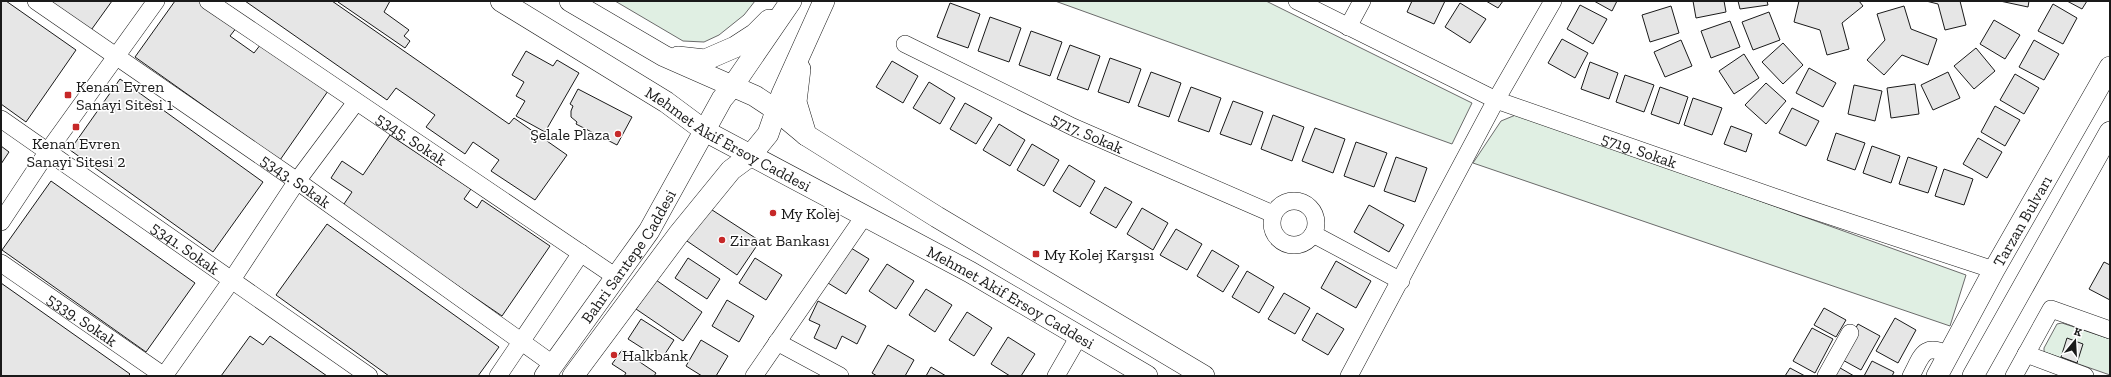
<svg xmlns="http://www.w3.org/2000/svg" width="2111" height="377" font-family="'Zilla Slab',serif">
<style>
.green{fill:#e0efe3;stroke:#6a6a6a}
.building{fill:#e6e6e6;stroke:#1a1a1a}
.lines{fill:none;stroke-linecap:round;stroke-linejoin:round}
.minor-casing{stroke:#1a1a1a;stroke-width:18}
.major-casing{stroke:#1a1a1a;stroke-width:22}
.minor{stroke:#fff;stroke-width:17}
.major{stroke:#fff;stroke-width:21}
.poi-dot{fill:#c62828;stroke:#fff;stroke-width:1.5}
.labels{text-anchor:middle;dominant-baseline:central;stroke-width:3;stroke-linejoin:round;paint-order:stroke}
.poi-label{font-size:16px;fill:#1a1a1a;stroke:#fff;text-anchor:start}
.street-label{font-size:16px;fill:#1a1a1a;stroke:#fff}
</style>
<rect width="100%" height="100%" fill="#fff"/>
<path class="green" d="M615 1H755L744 15 719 35 704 42 683 41Z
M1055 1H1266L1472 103 1452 144Z
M1518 114 1966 275 1950 326 1473 163 1501 121Z
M2062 323 2110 339V375L2044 352V348L2057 324Z"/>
<path class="building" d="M1 1H6L76 50 26 122 1 104Z
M44 1H112L89 33Z
M175 1H200L237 27 230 36 254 53 261 44 328 91 280 160 135 57Z
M245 1H332L509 124 514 118 567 155 535 200 491 171 499 160 473 142 465 154 426 127 435 115 396 88 387 100Z
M339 1H390L384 12 409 30 404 36 410 41 405 48 338 2Z
M1412 1H1445L1434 24 1407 12Z
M1486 1H1503L1498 8Z
M1594 1H1617L1612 11Z
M1693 1H1724L1726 12 1696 18Z
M1738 1H1767L1768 5 1740 9Z
M1799 1H1859L1863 6 1842 23 1849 49 1827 55 1820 30 1794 22Z
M1926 1H1960L1966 25 1945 30 1938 4Z
M2000 1H2029L2028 7Z
M2067 1H2087L2082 9Z
M950 3 980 14 968 48 937 37Z
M1460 3 1486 19 1470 43 1445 27Z
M2053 4 2077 18 2063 44 2038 31Z
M1580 5 1607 19 1593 44 1567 29Z
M1671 6 1679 33 1650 42 1642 15Z
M1904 6 1911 29 1937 39 1928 65 1902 55 1884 75 1867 60 1885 40 1877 14Z
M1769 12 1780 40 1753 50 1742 22Z
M990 17 1021 28 1009 62 978 51Z
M1994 20 2020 35 2005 59 1980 44Z
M1730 21 1740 47 1711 58 1701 31Z
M1031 31 1062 42 1050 76 1019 65Z
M1562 39 1588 53 1575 78 1548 63Z
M1681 40 1692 66 1665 77 1654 52Z
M2034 40 2059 54 2044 80 2019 67Z
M1783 43 1803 65 1783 84 1762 62Z
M1070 45 1100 56 1088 90 1057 79Z
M1976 48 1995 71 1974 89 1954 66Z
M526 51 553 66 557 60 579 73 545 132 516 116 525 101 516 96 524 82 512 75Z
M1744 54 1759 78 1734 94 1719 71Z
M1110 58 1141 69 1129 103 1098 92Z
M892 61 918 76 903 103 876 87Z
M1590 62 1618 73 1609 99 1581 89Z
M1809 68 1836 83 1823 107 1796 93Z
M1151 72 1181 83 1169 117 1138 106Z
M1948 72 1960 98 1933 110 1921 85Z
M2015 74 2039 88 2024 114 2000 100Z
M1625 75 1654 85 1644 112 1616 102Z
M120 79 263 182 213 252 70 150Z
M929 82 955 98 940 124 913 108Z
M1766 83 1786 101 1766 124 1745 105Z
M1915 84 1919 114 1891 118 1887 88Z
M1854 85 1882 91 1875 121 1848 114Z
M1191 87 1221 98 1209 132 1178 121Z
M1660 87 1688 97 1679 124 1651 114Z
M578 89 632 117 617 145 576 124 577 122 571 117V111L573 106 570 104Z
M1693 98 1722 108 1712 135 1684 125Z
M1233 101 1263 112 1251 145 1220 134Z
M965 103 992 118 976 144 950 129Z
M1995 106 2020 120 2005 146 1981 132Z
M1792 108 1819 121 1806 146 1779 133Z
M1273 115 1304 127 1292 161 1261 149Z
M999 124 1025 140 1010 166 983 150Z
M1731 126 1752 134 1746 152 1724 144Z
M1315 128 1345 139 1333 173 1302 161Z
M1836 133 1865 143 1855 170 1827 160Z
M390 135 471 189 464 199 477 208 482 200 550 246 502 316 342 207 352 192 331 178 342 161 363 175Z
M1978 138 2002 152 1987 178 1963 164Z
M1356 142 1387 153 1374 187 1344 176Z
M1032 144 1059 160 1044 186 1017 170Z
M1 146 9 152 1 164Z
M1872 146 1900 156 1891 183 1863 173Z
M1396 157 1427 168 1415 202 1384 191Z
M1908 157 1937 167 1928 193 1899 184Z
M1069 165 1095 181 1080 207 1053 191Z
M1944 169 1973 179 1964 205 1935 196Z
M51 181 195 283 146 352 2 250Z
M1105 187 1132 202 1116 228 1090 213Z
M1369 205 1404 225 1389 252 1354 232Z
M706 206 760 241 737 275 684 239Z
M1142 208 1168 223 1153 250 1127 234Z
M327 224 499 347 478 376H389L276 295Z
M1176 229 1202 244 1187 270 1160 255Z
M851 248 869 259 846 294 828 283Z
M1212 250 1239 266 1223 292 1197 276Z
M688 258 720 279 707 299 675 278Z
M755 258 782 275 766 300 739 283Z
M1336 261 1371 281 1356 308 1321 288Z
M2104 262 2110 265V300L2089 289Z
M887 264 914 281 896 309 869 291Z
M1247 271 1274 287 1259 313 1232 297Z
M656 280 702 312 683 341 636 309Z
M1 283 130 374 128 376H1Z
M926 289 952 305 935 332 909 315Z
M1284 293 1310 308 1295 334 1268 319Z
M727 300 754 316 739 342 712 326Z
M818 301 866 326 857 344 842 336 836 349 814 338 820 325 809 320Z
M1824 308 1846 320 1836 337 1814 325Z
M967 312 992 328 974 356 949 340Z
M1317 313 1344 329 1328 355 1302 340Z
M1895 318 1916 330 1898 363 1876 351Z
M641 319 674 340 661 360 628 339Z
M1858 324 1880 336 1861 370 1839 358Z
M1812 328 1833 339 1815 373 1793 361Z
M250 336 263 345 270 336 327 376H221Z
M1008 337 1035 354 1021 376H1010L991 364Z
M2067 338 2083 344 2077 363 2061 357Z
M701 340 728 356 716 376H702L686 366Z
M888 345 914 360 905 376H877L872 373Z
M622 350 656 373 654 376H624L626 373 612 364Z
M1872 361 1894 372 1892 376H1864Z
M1835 365 1854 376H1829Z
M931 367 946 376H926Z
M1790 368 1805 376H1785Z"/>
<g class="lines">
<g class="minor-casing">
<g id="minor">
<path id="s1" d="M36 1 297 181 554 365"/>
<path id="s2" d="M208 1 616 277"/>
<path id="s3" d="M1297 1 1496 100 1806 208 1994 270"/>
<path d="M1348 27 1362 1"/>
<path id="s4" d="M905 44 1073 127 1273 214"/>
<path id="s5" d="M1 119 369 376"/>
<circle cx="1294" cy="223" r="22"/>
<path d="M1 222 48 151 156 1"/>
<path d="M1313 234 1401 281"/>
<path id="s6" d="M1 263 164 376"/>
<path d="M777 342 840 376"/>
<path d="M2026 354 2085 376"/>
<path d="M164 376 231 281 297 181 356 102"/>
<path d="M498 376 581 253"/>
<path d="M754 376 865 215"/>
<path d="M1056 376 1079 336"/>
<path d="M1349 376 1496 100 1553 1"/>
<path d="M1826 376 1850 333"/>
<path d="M1911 376C1922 356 1923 342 1949 355"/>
<path d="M2014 376 2051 309 2110 330"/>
</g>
</g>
<g class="major-casing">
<g id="major">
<path id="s7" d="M501 1 666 102 705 131 970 272 1147 376"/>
<path d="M570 1 664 56 755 96 776 110 806 135 937 217 1204 376"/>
<path d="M678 57 705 60 735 47 755 34 769 20"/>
<path d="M800 69 796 102 806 135"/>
<path id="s8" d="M545 376 649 231 722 99 732 87 791 1"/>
<path d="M573 376 678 235 731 170 750 156 768 134 782 94 824 1"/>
<path id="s9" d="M1937 376 1994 270 2110 67"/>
<path d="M1973 376 2110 132"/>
</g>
</g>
<use href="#minor" class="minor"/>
<use href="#major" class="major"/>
</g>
<g class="poi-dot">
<rect x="64" y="91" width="8" height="8" rx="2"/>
<rect x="72" y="123" width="8" height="8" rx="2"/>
<circle cx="618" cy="134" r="4"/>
<circle cx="773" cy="213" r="4"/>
<circle cx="722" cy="240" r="4"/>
<rect x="1032" y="250" width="8" height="8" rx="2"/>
<circle cx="614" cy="355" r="4"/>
</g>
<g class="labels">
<g class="poi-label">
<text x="76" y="86">Kenan Evren<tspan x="76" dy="18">Sanayi Sitesi 1</tspan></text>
<text x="610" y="134" text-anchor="end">Şelale Plaza</text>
<text x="76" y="143" text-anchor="middle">Kenan Evren<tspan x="76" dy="18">Sanayi Sitesi 2</tspan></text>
<text x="781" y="213">My Kolej</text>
<text x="730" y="240">Ziraat Bankası</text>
<text x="1044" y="254">My Kolej Karşısı</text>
<text x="622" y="355">Halkbank</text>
</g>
<g class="street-label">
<text stroke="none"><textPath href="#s4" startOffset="203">5717. Sokak</textPath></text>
<text stroke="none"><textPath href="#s7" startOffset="266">Mehmet Akif Ersoy Caddesi</textPath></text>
<text stroke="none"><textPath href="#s2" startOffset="246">5345. Sokak</textPath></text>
<text stroke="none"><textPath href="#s3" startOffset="374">5719. Sokak</textPath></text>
<text stroke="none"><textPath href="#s1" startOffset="316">5343. Sokak</textPath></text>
<text stroke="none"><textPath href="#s9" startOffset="177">Tarzan Bulvarı</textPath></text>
<text stroke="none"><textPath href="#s5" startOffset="225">5341. Sokak</textPath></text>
<text stroke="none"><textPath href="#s8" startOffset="146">Bahri Sarıtepe Caddesi</textPath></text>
<text stroke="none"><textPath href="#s7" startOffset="590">Mehmet Akif Ersoy Caddesi</textPath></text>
<text stroke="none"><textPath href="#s6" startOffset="99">5339. Sokak</textPath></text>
</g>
</g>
<rect width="2111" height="377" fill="none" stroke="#1a1a1a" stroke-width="4"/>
<g transform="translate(2075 341) rotate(18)" stroke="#ffffff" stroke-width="3" paint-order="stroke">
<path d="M0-3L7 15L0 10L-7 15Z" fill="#1a1a1a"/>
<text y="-6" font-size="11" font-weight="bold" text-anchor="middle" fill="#1a1a1a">K</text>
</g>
</svg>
